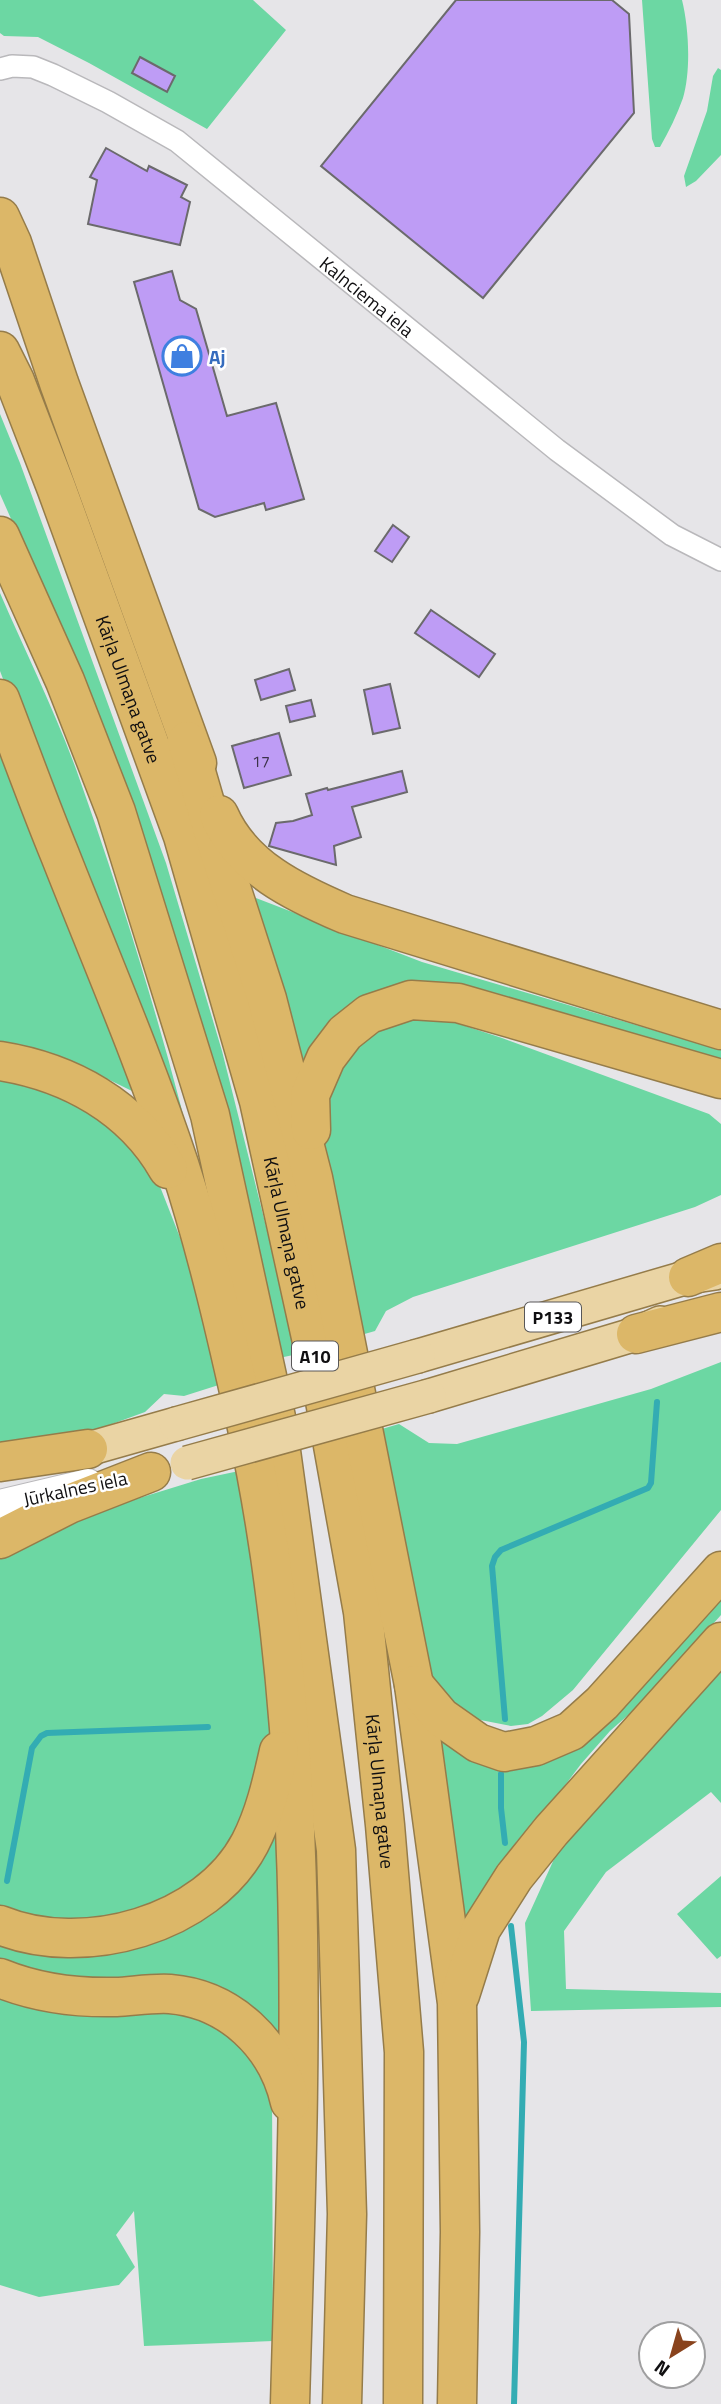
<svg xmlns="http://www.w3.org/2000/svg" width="721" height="2404" font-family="'Titillium Web',sans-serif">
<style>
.green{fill:#6cd7a3}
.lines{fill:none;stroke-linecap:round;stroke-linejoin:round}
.stream{stroke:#33acb3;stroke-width:6}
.building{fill:#be9cf5;stroke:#6b6a6c;stroke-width:2}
.street-casing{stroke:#b9b8bb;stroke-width:24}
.secondary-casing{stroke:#b9b8bb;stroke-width:32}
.primary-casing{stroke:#957c4a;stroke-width:36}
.highway-casing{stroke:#957c4a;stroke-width:41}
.street{stroke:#fff;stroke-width:21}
.secondary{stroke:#fff;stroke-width:30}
.primary{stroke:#ead4a4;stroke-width:33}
.highway{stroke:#dcb768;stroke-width:38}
.primary-bridge-casing{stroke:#957c4a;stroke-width:36;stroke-linecap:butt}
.primary-bridge{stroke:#ead4a4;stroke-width:33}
.labels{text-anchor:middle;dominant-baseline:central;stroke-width:5;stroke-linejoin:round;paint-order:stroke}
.number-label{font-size:16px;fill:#3c324a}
.shield{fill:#fff;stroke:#585758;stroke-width:2}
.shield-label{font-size:18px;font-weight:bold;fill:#100f11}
.street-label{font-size:19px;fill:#100f11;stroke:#fff}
.shop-label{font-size:19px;font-weight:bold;fill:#366cbe;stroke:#fff;text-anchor:start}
</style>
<rect width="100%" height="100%" fill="#e6e5e8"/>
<path class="green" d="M0 0H253L286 30 207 129 89 63 38 37 4 36 0 33Z
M642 0H682C689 28 691 71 683 98 677 115 669 131 660 147H655L652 139Z
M718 68 721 70V155L696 181 686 187 684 176 707 111 713 76Z
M0 414 20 463 166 863 222 1051 298 1354 279 1358 68 647 0 494Z
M0 593C25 651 54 709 76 769 125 907 169 1049 202 1192L75 868 0 671Z
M0 741 134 1092 73 1062 43 1052 0 1046Z
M251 896 422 962 721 1050V1067L541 1011 336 1016 313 1042 301 1064Z
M414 1017 441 1018 502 1038 709 1114 721 1124V1195L695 1207 413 1297 386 1311 375 1331 354 1337 322 1162 327 1079 356 1037Z
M0 1074 105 1114 159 1184 192 1268 225 1383 184 1396 164 1394 145 1412 93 1431 0 1448Z
M721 1362V1510L573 1690 542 1716 528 1724 511 1726 465 1717 428 1679 375 1431 399 1424 429 1443 457 1444 651 1389Z
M239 1471 249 1500 272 1733 243 1827 203 1875 147 1909 68 1923 0 1910V1558L94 1512 201 1479Z
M721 1586V1615L644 1701 610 1731 581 1764 560 1792 517 1841 461 1924 436 1732 509 1761Z
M721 1663V1803L711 1792 606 1872 564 1931 566 1989 721 1993V2007L531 2011 525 1923 560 1846Z
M276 1817 285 2036H274L123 1985 0 1967V1940L103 1951Z
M721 1876V1956L717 1959 677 1914Z
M0 1992 158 2006 223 2024 272 2084 273 2341 144 2346 134 2211 116 2235 135 2267 119 2285 39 2297 0 2285Z"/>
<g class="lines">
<path class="stream" d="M505 1719 492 1566 495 1557 501 1550 648 1488 651 1483 657 1402
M501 1774V1808L505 1843
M7 1881 32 1748 41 1736 47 1733 208 1727
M511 1926 524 2042 514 2404"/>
</g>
<path class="building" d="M456 0H612L629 14 634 113 483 298 321 166Z
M140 57 175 76 167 92 132 73Z
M106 148 147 171 149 166 187 185 181 197 190 202 180 245 88 224 97 180 90 177Z
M172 271 180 300 196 309 227 416 276 403 304 499 266 510 264 503 215 517 199 509 134 282Z
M393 525 409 537 392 562 375 551Z
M431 610 495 654 479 677 415 633Z
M289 669 295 690 261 700 255 680Z
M390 684 400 728 373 734 364 690Z
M311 700 315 716 290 722 286 706Z
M279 733 291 775 244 788 232 746Z
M402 771 407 792 352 807 361 837 334 846 336 865 269 846 276 823 293 821 312 815 306 794 327 788 328 790Z"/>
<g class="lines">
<g class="street-casing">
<g id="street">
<path id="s1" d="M0 69 12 66 33 67 53 75 108 102 177 141 557 450 672 535 721 560"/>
</g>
</g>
<g class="secondary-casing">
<path id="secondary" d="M0 1505 88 1484"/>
</g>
<g class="primary-casing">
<path id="primary" d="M418 1356 688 1277 715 1273
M429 1396 636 1334 660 1323
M88 1449 176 1424"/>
</g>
<g class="highway-casing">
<g id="highway">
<path d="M0 217 12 243 59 383 197 763"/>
<path id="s2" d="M0 351 15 381 56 487 183 836 259 1101 325 1401 363 1612 385 1825 404 2052 403 2404"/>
<path d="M0 536 65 681 116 812 210 1115 277 1422 336 1850 347 2214 342 2404"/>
<path d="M0 699C20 751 39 804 60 855 101 959 145 1061 180 1167 207 1250 227 1337 246 1423 316 1745 299 2077 290 2404"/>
<path d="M187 741 216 841 267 999 313 1178 414 1685 457 2003 460 2232 457 2404"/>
<path d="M219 815C242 868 296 893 345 914L721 1030"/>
<path d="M0 1061C69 1072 133 1107 168 1169"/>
<path d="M311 1130 310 1095 326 1058 345 1033 369 1014 411 1000 458 1003 721 1079"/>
<path d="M688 1277 721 1263"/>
<path d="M636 1334 721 1312"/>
<path d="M0 1462 88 1449"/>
<path d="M0 1539 69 1504 151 1472"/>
<path d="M414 1685 441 1717 478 1743 504 1752 536 1746 571 1731 602 1703 721 1571"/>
<path d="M0 1925C83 1959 207 1925 250 1843 265 1814 272 1782 279 1751"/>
<path d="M0 1978C37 1993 77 1998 116 1997 134 1996 152 1993 170 1994 230 1999 277 2044 290 2102"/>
<path d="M460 1995 481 1929 514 1877 551 1831 721 1642"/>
</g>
</g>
<use href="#street" class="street"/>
<use href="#secondary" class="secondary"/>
<use href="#primary" class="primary"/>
<use href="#highway" class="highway"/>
<g class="primary-bridge-casing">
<path id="primary-bridge" d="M176 1424 418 1356
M187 1463 429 1396"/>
</g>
<use href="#primary-bridge" class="primary-bridge"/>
</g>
<defs>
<g id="shop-ring" transform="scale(2.0125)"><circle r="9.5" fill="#fff" stroke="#3f7fe0" stroke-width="1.5"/><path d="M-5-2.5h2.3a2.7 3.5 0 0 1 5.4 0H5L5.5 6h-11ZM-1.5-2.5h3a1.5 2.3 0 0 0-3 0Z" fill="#3f7fe0"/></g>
</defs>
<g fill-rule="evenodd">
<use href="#shop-ring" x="182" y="356"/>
</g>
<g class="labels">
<g class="number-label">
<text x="261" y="761">17</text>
</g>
<g class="shield">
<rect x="525" y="1302.5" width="56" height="29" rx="5"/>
<rect x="292" y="1341.5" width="46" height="29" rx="5"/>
</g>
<g class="shield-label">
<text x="553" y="1317">P133</text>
<text x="315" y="1356">A10</text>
</g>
<g class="street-label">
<text stroke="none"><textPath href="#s1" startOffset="441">Kalnciema iela</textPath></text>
<text stroke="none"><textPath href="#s2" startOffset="362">Kārļa Ulmaņa gatve</textPath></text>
<text stroke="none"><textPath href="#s2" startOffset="929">Kārļa Ulmaņa gatve</textPath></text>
<text transform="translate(75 1488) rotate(-12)">Jūrkalnes iela</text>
<text stroke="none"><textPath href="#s2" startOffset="1496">Kārļa Ulmaņa gatve</textPath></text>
</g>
<g class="shop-label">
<text x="209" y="356">Aj</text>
</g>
</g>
<g transform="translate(672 2355) rotate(217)"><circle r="33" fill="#ffffff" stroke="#9f9fa0" stroke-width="2"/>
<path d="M0-5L12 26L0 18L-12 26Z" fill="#89431d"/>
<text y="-10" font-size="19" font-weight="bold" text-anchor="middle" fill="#100f11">N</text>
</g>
</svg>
